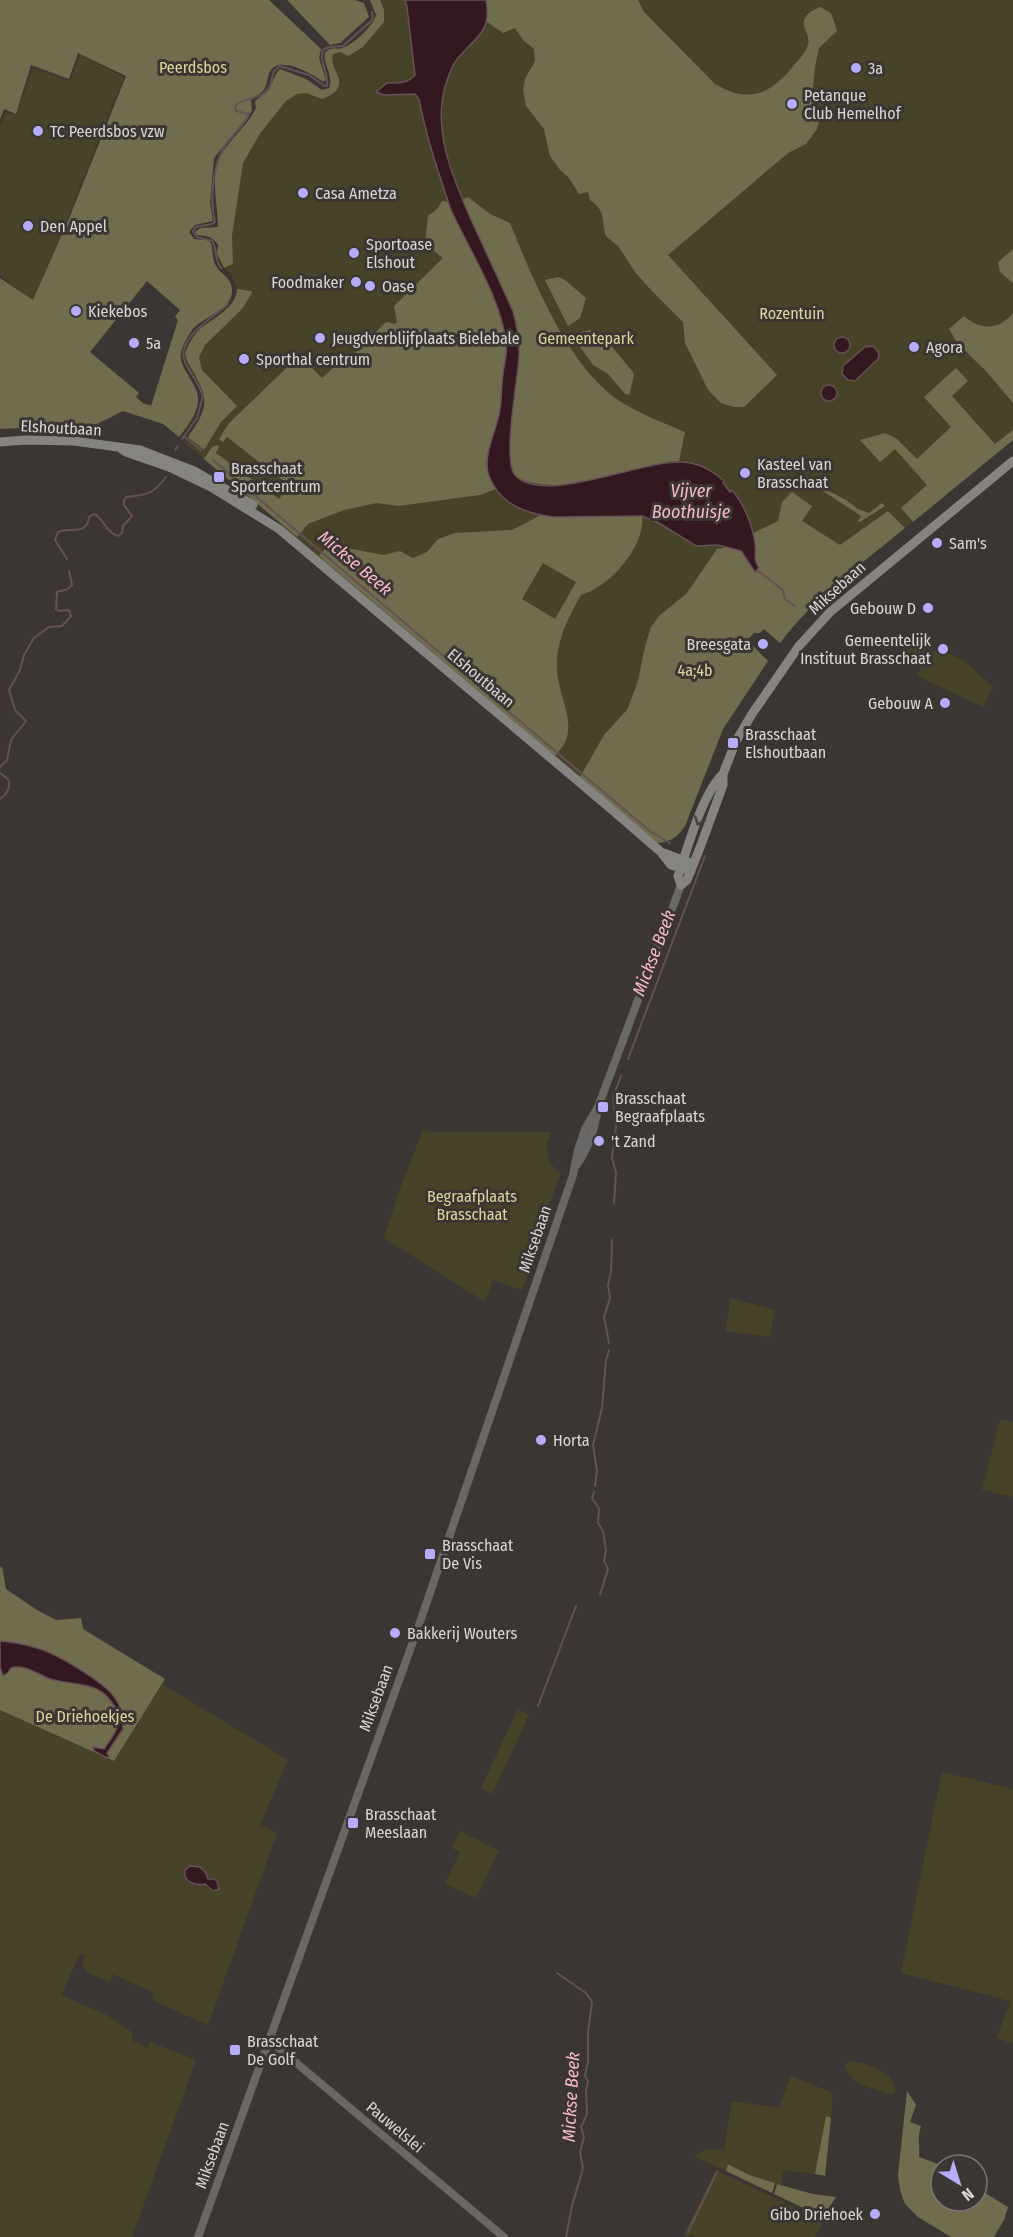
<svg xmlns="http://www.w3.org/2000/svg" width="1013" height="2237" font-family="'Fira Sans Condensed',sans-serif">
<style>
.green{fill:#474329}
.forest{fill:#706c4e;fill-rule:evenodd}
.water{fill:#331820;stroke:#655156;stroke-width:1.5}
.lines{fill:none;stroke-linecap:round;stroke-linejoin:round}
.stream{stroke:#655156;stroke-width:2}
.tertiary{stroke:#6a6866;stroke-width:8}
.secondary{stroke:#868480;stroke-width:9}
.oneway{stroke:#46423f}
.poi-dot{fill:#b6acf8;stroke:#3b3633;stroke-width:2}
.labels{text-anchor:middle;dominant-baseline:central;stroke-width:6;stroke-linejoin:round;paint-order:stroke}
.park-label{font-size:16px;fill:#ddd59c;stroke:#3b3633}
.poi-label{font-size:16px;fill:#dad6d5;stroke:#3b3633;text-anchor:start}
.street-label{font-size:16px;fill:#dad6d5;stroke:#3b3633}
.water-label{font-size:18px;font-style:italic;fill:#f7b9c8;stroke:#3b3633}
</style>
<rect width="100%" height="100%" fill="#3b3633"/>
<path class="green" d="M370 0H1013V440L826 592 797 621 780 643 764 629 760 633H754L744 643 748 647 751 644 768 661 723 729 685 826C677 838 670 842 656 843L184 442C194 430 207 412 205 396 203 381 180 364 187 349 197 324 225 318 237 295 238 271 213 266 218 245 212 236 207 236 197 235L195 232 201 228 218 227C218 205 210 178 220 157 229 139 247 127 256 108L255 101 269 90 276 74 280 69 306 79 322 90 329 88C334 76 323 65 325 53 331 46 335 50 342 48 353 45 374 25 376 15Z
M80 54 124 77 34 302 0 275V126L5 112 16 115 33 67 70 81Z
M922 635 932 643 915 662 905 653Z
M930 650C962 653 970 667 993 687L983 707 917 676Z
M423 1130 430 1132H552C543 1147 546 1164 561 1173L543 1221 545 1223 522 1290 493 1280 485 1302 384 1238 401 1186Z
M731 1298 775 1310 769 1337 725 1331Z
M1000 1419 1013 1422V1497L982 1490Z
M162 1684 288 1760 260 1825 277 1833 208 2025 152 2000 154 1993 113 1974 110 1982 86 1972 82 1965 85 1956 80 1954 61 1995 107 2015 133 2033 132 2040 147 2048 150 2042 196 2060 132 2237H0V1710L114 1761Z
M518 1709 529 1715 492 1794 481 1788Z
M942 1772 1013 1789V2044L997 2038 1010 2001 901 1973Z
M460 1831 499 1851 476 1898 445 1884 460 1852 452 1848Z
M848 2061C865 2062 896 2072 895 2092L890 2094C873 2088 849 2085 845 2065Z
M791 2076 833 2093 831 2118 826 2117 815 2174 783 2170 781 2185 749 2175 729 2164 726 2171 694 2156 708 2148 724 2151 732 2101 779 2108Z
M716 2170 819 2219H825L815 2237H694L691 2234 688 2237 684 2234Z"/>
<path class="forest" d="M0 0H269L321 49 319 58 326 80 323 82C313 74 281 56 271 70 267 75 268 82 265 88 263 93 255 96 251 100L252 111 214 158 210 203 213 221 195 225 189 232 194 239 207 240 211 243C213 250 212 259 216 266 222 276 233 278 232 292 231 310 203 317 193 329 189 334 184 343 182 349 175 368 200 383 198 401 197 415 187 427 179 437L163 424 123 411 89 428 45 427 0 429V278L33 300 70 216 126 76 78 53 69 79 31 65 16 114 4 109 0 119ZM147 281 180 310 175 317 178 320 151 406 143 403 136 397 139 393 90 352Z
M287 0H355L364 3 369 17 340 43 330 45Z
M370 0H380L384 10V22L363 47 348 56 340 52 333 54C327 71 357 85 322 99L306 93 297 94 286 101 261 132 243 163 232 236 233 264 224 268 217 254 218 245C212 236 207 236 197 235L195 232 201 228 218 227C218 205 210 178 220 157 229 139 247 127 256 108L255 101 269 90 276 74 280 69 306 79 322 90 329 88C334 76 323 65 325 53 331 46 335 50 342 48 353 45 374 25 376 15Z
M486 0H638L644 12 715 84C750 105 772 93 795 64 800 58 806 52 808 44 811 35 800 26 805 18 808 12 815 9 820 7L831 13 837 31 819 48 815 67 812 99 818 112 819 120 817 129 806 144 788 153 668 255 777 375 744 407H734L721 403 708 390 685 343 683 322 650 289 635 272 618 246 606 236C600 219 608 213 590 200L588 192 579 194 569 178 560 170 550 156 544 129 526 106 523 90 525 79 535 61 534 49 523 40 515 28 503 33 487 22Z
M468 197 490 214 510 223C533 279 570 372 623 403 642 415 664 423 685 432L679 461 666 462C622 472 561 497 518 478L496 489 480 495 398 506 377 503 344 510 308 524 297 537 204 459 212 447 217 445 219 447 216 453 279 499 289 485 227 437 223 442 219 439 229 423 298 357H301L322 378 336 365 340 368 386 322 395 324 397 322 394 306 443 258 425 244 428 216 437 209 442 201 456 202Z
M1013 249V283L1000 272 998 262Z
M558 277 565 280 586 298 580 318 568 326 545 280Z
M237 289 251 291 252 293 242 309 205 345 199 357 202 370 237 406 221 422 204 450 188 437C205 411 211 403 195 375 191 367 186 361 185 353 188 346 192 337 198 331 211 318 236 310 237 289Z
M1013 313V403L986 371 958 344 949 329 964 316C981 331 999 330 1013 313Z
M590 330 601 334 633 372 634 376 629 395 625 394 608 374 593 365 573 337 581 332Z
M956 368 968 381 952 396 995 444 1013 430V440L913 522 901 508 927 485 895 449 880 462 860 440 885 433 897 439 917 459 951 427 924 397Z
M821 487 846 500 858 509 869 513 882 503 885 506 860 522 858 521 861 516 820 489Z
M792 492 812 506 802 521 840 545 888 511 905 528C860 565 815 597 780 643L764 629 760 633H754L744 643 748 647 751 644 768 661 723 729 685 826C677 838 670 842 656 843L580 777 604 735 627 710 638 681 645 646 651 627 659 616 687 593 717 549C740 544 744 553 755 572 754 558 756 546 753 533L778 521 782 502Z
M541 515 554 517 632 515 642 516C646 546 609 588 581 595 568 618 556 641 557 669 557 691 573 715 567 737 566 743 559 751 555 756L319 556 326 547H342L383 555 400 551 413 558 427 552 438 539 455 533 512 530ZM543 563 576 582 555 619 522 599Z
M2 1566 6 1589 37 1610 56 1620 81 1618 83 1629 165 1679 114 1761 0 1710V1568Z
M907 2091 916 2105 910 2122 921 2126C917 2137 920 2145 919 2157L941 2165V2201H977V2188L1008 2207 1004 2220 994 2237H951L918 2217 905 2204 900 2190 898 2175Z
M826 2116 831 2118 825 2176 815 2174Z
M728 2164 749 2175 775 2183 772 2193 726 2171Z
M777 2184 813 2194 836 2197 826 2213 816 2214 774 2194Z"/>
<path class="water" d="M405 0H486C492 33 476 36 458 58 451 66 448 77 445 87 433 131 452 175 469 215 484 247 498 279 513 311 517 326 520 341 519 357 518 379 502 460 515 475 542 506 643 460 680 462 697 462 712 470 724 481L723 483 730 492 732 490C744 504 753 526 755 544 757 556 752 556 759 568L755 572 741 551 718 545 696 546 659 523 642 516 554 517C525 513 501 506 489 476 482 459 495 432 499 415 502 401 501 387 503 374 504 363 508 353 506 342 501 299 470 251 452 212 449 206 448 201 446 195 435 163 425 132 419 99L415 94 384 95 376 92 387 83C399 83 407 84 415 75L407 7Z
M834 345a8 8 0 1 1 16 0a8 8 0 1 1-16 0Z
M866 346 867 347 873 346 879 353 878 359 855 381 848 380 842 374 843 366Z
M821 393a8 8 0 1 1 16 0a8 8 0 1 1-16 0Z
M0 1641C13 1642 24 1644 37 1648 55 1653 105 1682 115 1698 122 1707 122 1718 123 1729L107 1753 109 1756 107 1758 94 1751 93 1747 104 1749C108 1743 116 1733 118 1725 121 1709 106 1691 91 1687 77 1683 63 1683 50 1679 37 1674 25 1664 11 1668L8 1673 3 1676 0 1667Z
M190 1866 200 1867 206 1873 208 1879H214L217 1881 219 1889 213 1891 205 1884C195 1886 183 1882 185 1870Z"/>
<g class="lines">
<path class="stream" d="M221 268C214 260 218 250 212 241L197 237 193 231 196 227 212 224 215 222C209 199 213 164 226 144 233 134 244 126 249 114L236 111 235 106C244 96 263 101 270 86 272 82 272 76 274 71L280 66 309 75 325 86H327C329 72 319 64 323 50L329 47 343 46 370 22 373 18 372 12
M185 437 201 450
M182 439 197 418 203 396C199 383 190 373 185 362 175 338 214 317 228 304
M175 450 178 446
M213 460 479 686
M67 559 55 540 58 532C72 527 87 536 89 517L94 514C104 518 104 531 118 536L122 533 123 526 132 516 124 505V500L126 497C146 495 153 495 166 477
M757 570 783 590 785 599 795 606
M483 690 651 832 670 843
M0 767 7 760 11 740 26 721 15 710 9 690 20 670 24 655 34 638 49 627 62 626 71 616 69 610 59 611 56 609 57 592 68 589 72 585 69 571
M0 773 8 779C11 787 7 794 0 799
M628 1059 705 856
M614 1204 616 1172 612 1158 616 1127 613 1097 621 1076
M609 1343 604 1317 610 1298 608 1285 611 1272 612 1240
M595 1486 597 1471 593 1445 602 1408 606 1360 609 1350
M594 1492 592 1499 599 1508 598 1523 603 1531 606 1550 604 1561 608 1569 600 1595
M538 1706 576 1606
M557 1973 586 1993 592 2002 588 2033V2062L585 2075 588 2082 586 2090 587 2114 581 2127 584 2137 580 2152 583 2168 572 2206 566 2237
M688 2232 717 2172"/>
<path class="tertiary" d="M576 1166C589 1148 595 1129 598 1107L681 885
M269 2040 504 2237
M198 2237 419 1625 573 1175 578 1150 585 1129 598 1107"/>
<path class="secondary" d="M0 442 25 440 74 441 140 450 194 471 253 505
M120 448 126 452 169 467 211 487 279 529 610 808 661 852 671 865 691 871
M723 774C702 794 688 847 678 876L681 885 687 880 701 845 723 785V774L736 741 752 714 799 646 830 612 1013 461
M661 852 688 862"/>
</g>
<defs><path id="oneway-chevron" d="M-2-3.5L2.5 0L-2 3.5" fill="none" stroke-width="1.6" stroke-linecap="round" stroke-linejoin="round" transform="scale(1.5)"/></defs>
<use class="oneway" href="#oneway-chevron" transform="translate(699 821) rotate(110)"/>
<g class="poi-dot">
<circle cx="856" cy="68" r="6"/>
<circle cx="792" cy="104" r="6"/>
<circle cx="38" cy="131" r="6"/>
<circle cx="303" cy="193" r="6"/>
<circle cx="28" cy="226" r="6"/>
<circle cx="354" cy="253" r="6"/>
<circle cx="356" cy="282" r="6"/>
<circle cx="370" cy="286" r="6"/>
<circle cx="76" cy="311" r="6"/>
<circle cx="320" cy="338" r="6"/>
<circle cx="134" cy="343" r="6"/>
<circle cx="914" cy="347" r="6"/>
<circle cx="244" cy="359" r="6"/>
<circle cx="745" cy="473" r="6"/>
<rect x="213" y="471" width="12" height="12" rx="3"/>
<circle cx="937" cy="543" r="6"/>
<circle cx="928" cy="608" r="6"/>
<circle cx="763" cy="644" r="6"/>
<circle cx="943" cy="649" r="6"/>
<circle cx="945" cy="703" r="6"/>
<rect x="727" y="737" width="12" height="12" rx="3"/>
<rect x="597" y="1101" width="12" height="12" rx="3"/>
<circle cx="599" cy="1141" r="6"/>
<circle cx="541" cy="1440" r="6"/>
<rect x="424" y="1548" width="12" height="12" rx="3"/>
<circle cx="395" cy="1633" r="6"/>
<rect x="347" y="1817" width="12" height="12" rx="3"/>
<rect x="229" y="2044" width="12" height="12" rx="3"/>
<circle cx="875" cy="2214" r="6"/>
</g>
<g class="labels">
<g class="park-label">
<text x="193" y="67">Peerdsbos</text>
<text x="792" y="313">Rozentuin</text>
<text x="586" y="338">Gemeentepark</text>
<text x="695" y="670">4a;4b</text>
<text x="472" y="1196">Begraafplaats<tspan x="472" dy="18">Brasschaat</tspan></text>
<text x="85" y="1716">De Driehoekjes</text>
</g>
<g class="poi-label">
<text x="868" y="68">3a</text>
<text x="804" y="95">Petanque<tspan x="804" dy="18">Club Hemelhof</tspan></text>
<text x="50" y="131">TC Peerdsbos vzw</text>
<text x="315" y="193">Casa Ametza</text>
<text x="40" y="226">Den Appel</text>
<text x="366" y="244">Sportoase<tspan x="366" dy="18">Elshout</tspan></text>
<text x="344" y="282" text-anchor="end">Foodmaker</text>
<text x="382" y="286">Oase</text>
<text x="88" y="311">Kiekebos</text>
<text x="332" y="338">Jeugdverblijfplaats Bielebale</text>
<text x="146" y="343">5a</text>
<text x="926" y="347">Agora</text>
<text x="256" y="359">Sporthal centrum</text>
<text x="757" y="464">Kasteel van<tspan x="757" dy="18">Brasschaat</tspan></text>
<text x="231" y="468">Brasschaat<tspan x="231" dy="18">Sportcentrum</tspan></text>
<text x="949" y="543">Sam's</text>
<text x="916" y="608" text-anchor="end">Gebouw D</text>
<text x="931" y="640" text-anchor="end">Gemeentelijk<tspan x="931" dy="18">Instituut Brasschaat</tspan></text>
<text x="751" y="644" text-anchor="end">Breesgata</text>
<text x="933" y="703" text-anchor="end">Gebouw A</text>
<text x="745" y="734">Brasschaat<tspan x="745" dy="18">Elshoutbaan</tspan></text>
<text x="615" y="1098">Brasschaat<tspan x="615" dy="18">Begraafplaats</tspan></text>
<text x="611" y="1141">'t Zand</text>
<text x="553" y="1440">Horta</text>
<text x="442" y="1545">Brasschaat<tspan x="442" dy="18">De Vis</tspan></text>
<text x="407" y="1633">Bakkerij Wouters</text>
<text x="365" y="1814">Brasschaat<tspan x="365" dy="18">Meeslaan</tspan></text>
<text x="247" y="2041">Brasschaat<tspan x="247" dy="18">De Golf</tspan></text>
<text x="863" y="2214" text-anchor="end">Gibo Driehoek</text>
</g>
<g class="street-label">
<text transform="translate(61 428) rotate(3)">Elshoutbaan</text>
<text transform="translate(837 588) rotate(-42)">Miksebaan</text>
<text transform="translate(481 678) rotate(40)">Elshoutbaan</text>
<text transform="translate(535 1239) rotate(-71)">Miksebaan</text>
<text transform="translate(376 1698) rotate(-70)">Miksebaan</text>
<text transform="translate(395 2127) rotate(40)">Pauwelslei</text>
<text transform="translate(212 2155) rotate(-70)">Miksebaan</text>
</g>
<g class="water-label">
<text x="691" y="491">Vijver<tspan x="691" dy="21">Boothuisje</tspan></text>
<text transform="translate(355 563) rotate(40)">Mickse Beek</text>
<text transform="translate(654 953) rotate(-69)">Mickse Beek</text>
<text transform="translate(571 2097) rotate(-87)">Mickse Beek</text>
</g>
</g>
<g transform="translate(959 2183) rotate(142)"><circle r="28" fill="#3b3633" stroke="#7b7674" stroke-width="1.5"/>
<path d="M0-4.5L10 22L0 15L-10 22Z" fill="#b6acf8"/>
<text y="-9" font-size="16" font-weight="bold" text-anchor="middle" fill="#dad6d5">N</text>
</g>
</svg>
